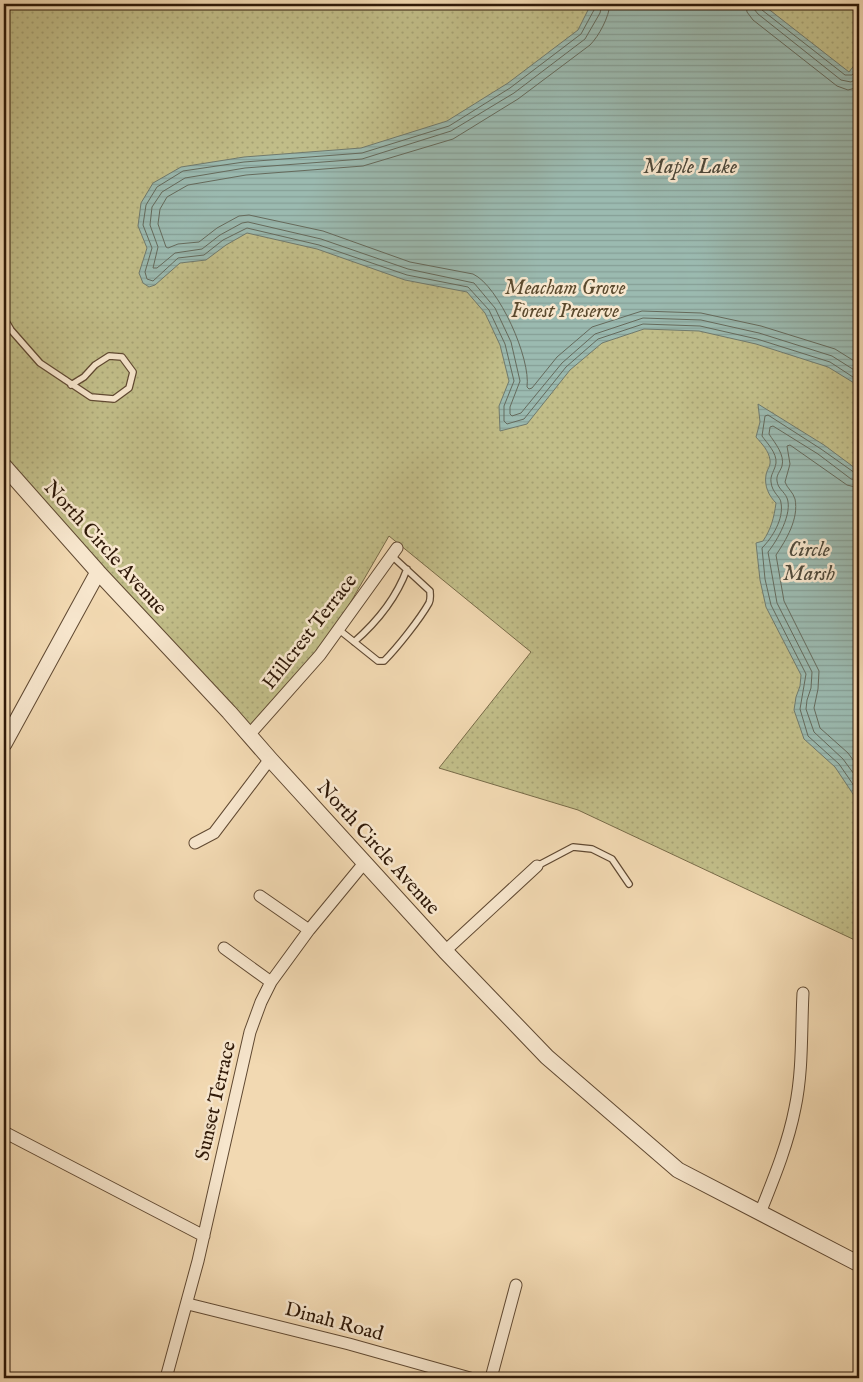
<svg xmlns="http://www.w3.org/2000/svg" width="863" height="1382" font-family="'IM FELL English',serif">
<style>
.park{fill:url(#park-dots);stroke:#786b48}
.water{fill:url(#water-rules);stroke:#707a6d}
.lines{fill:none;stroke-linecap:round;stroke-linejoin:round}
.shore{stroke:#656a5c;stroke-width:1}
.service-casing{stroke:#604932;stroke-width:8}
.minor-casing{stroke:#604932;stroke-width:13}
.tertiary-casing{stroke:#604932;stroke-width:17}
.service{stroke:#f7e6cd;stroke-width:5.5}
.minor{stroke:#f7e6cd;stroke-width:11}
.tertiary{stroke:#f7e6cd;stroke-width:15}
.labels{text-anchor:middle;dominant-baseline:central;stroke-width:5;stroke-linejoin:round;paint-order:stroke}
.park-label{font-size:20px;font-style:italic;fill:#5b4a2e;stroke:#f7e6cd}
.street-label{font-size:20px;fill:#2f1908;stroke:#f7e6cd}
.water-label{font-size:21px;font-style:italic;fill:#4f493a;stroke:#f7e6cd}
</style>
<defs>
<pattern id="park-dots" width="8" height="8" patternUnits="userSpaceOnUse" patternTransform="scale(1.25)"><rect width="8" height="8" fill="#c1bd88"/><path d="M2 2h.1M6 6h.1" fill="none" stroke="#a6a274" stroke-width="1.8" stroke-linecap="round"/></pattern>
<pattern id="water-rules" width="6" height="5" patternUnits="userSpaceOnUse" patternTransform="scale(1.25)"><rect width="6" height="5" fill="#9bbab0"/><path d="M0 2.5h6" fill="none" stroke="#869f96"/></pattern>
</defs>
<rect width="100%" height="100%" fill="#f2d9b2"/>
<filter id="stains"><feTurbulence type="fractalNoise" baseFrequency=".004" numOctaves="4"/><feColorMatrix values="0 0 0 0 .2 0 0 0 0 .09 0 0 0 0 .02 0 0 0 .5 -.17"/></filter>
<radialGradient id="worn" r=".72"><stop offset=".6" stop-color="#630" stop-opacity="0"/><stop offset="1" stop-color="#630" stop-opacity=".3"/></radialGradient>
<path class="park" d="M4 4H859V942L578 810 439 768 531 652 389 536 320 655 249 735 4 465Z"/>
<path class="water" d="M591 4H762L849 72 859 59V386L828 367 756 344 699 331 644 329 602 343 570 370 527 424 500 431 499 406 509 381 500 345 485 313 467 292 405 280 317 249 247 233 226 245 206 260 180 263 155 285 149 287 143 283 139 273 147 248 138 226 141 203 153 183 181 167 244 157 361 148 447 121 508 83 578 30Z
M758 404 824 445 859 471V803L835 767 804 739 794 710 796 697 800 686 801 675 766 607 760 580 756 543 763 541C771 529 774 518 776 503 769 496 764 486 766 475 767 469 771 466 770 460 769 451 762 444 756 437L760 422Z"/>
<g class="lines">
<path class="shore" d="M596 4 594 10 581 34 510 88 449 126 362 153 244 162 183 171 157 187 146 205 143 225 152 248 145 272 147 279 153 281 178 258 204 255 223 240 247 228 319 245 407 275 468 287 489 310 505 344 514 381 504 406V421L507 424 524 419 566 367 598 339 643 324 700 326 757 339 830 362 859 381
M602 4 600 13 585 39 514 93 451 131 362 159 245 168 185 178 162 192 152 207 150 225 158 247 153 268H157L175 253 202 249 220 235 242 223 248 222 321 239 408 269 474 283 495 308 511 342 520 381 510 407V414L512 416 521 413 562 363 595 334 643 318 701 320 759 333 832 356 859 373
M610 4C609 17 599 36 590 45L518 99 453 139 363 166 246 175 188 185 167 197 160 209 158 224 166 247 168 248 178 244 199 242 217 228 239 216 249 215 323 231 410 262 473 274C499 286 531 359 527 387L529 389 532 388 557 357 592 327 642 311 701 313 761 326 835 349 859 364
M746 4 747 12 753 20 837 86 848 90 859 87
M754 4V9L758 14 841 80 851 82 859 77
M760 4 762 10 845 75H852L859 67
M859 474 855 473 821 449 768 415 765 416 762 436C767 443 777 453 776 463 775 470 770 475 771 482 772 493 781 497 781 503 784 519 772 538 762 548L765 579 771 605 806 674 800 709 808 736 839 764 859 793
M859 480 851 479 818 454 773 426 770 427 769 434C775 443 785 455 782 466 780 472 776 475 777 481 778 489 784 491 787 498 793 513 777 541 768 552L777 603 812 672 811 688 807 700 806 709 814 732 843 759 859 781
M859 488 847 485 790 445 787 446 790 464 785 482C787 488 793 492 795 499 799 519 786 540 776 555L784 601 819 671 818 689 814 708 820 728 848 753 859 768"/>
<g class="service-casing">
<path id="service" d="M4 318 11 330 40 363 91 397 114 399 129 388 133 372 122 357 109 356 95 365 84 377 71 385
M338 629 378 661H384C397 648 420 619 429 603 431 599 430 595 430 591L392 556
M354 642C377 622 396 599 407 569
M537 866 573 847 592 849 612 859 629 884"/>
</g>
<g class="minor-casing">
<path id="minor" d="M249 735 320 655 397 548
M195 843 214 833 270 759
M260 896 309 930
M224 948 271 982
M445 951 537 866
M4 1132 204 1236
M760 1213C774 1178 788 1144 795 1108 803 1070 801 1031 803 993
M188 1304 349 1344 470 1378
M166 1378 198 1261 250 1032 261 1002 271 982 309 930 365 862
M491 1378 516 1285"/>
</g>
<g class="tertiary-casing">
<path id="tertiary" d="M4 466 98 572 229 712 270 759 445 951 547 1057 678 1170 859 1264
M4 744 98 572"/>
</g>
<use href="#service" class="service"/>
<use href="#minor" class="minor"/>
<use href="#tertiary" class="tertiary"/>
</g>
<g class="labels">
<g class="park-label">
<text x="565" y="288">Meacham Grove<tspan x="565" dy="23">Forest Preserve</tspan></text>
</g>
<g class="street-label">
<text transform="translate(105 548) rotate(48)">North Circle Avenue</text>
<text transform="translate(310 632) rotate(-52)">Hillcrest Terrace</text>
<text transform="translate(378 848) rotate(48)">North Circle Avenue</text>
<text transform="translate(216 1101) rotate(-77)">Sunset Terrace</text>
<text transform="translate(334 1322) rotate(15)">Dinah Road</text>
</g>
<g class="water-label">
<text x="690" y="167">Maple Lake</text>
<text x="809" y="550">Circle<tspan x="809" dy="24">Marsh</tspan></text>
</g>
</g>
<rect width="863" height="1382" fill="none" stroke="#f2d9b2" stroke-width="20"/>
<rect x="5" y="5" width="853" height="1372" fill="none" stroke="#2f1908" stroke-width="2.5"/>
<rect x="10" y="10" width="843" height="1362" fill="none" stroke="#2f1908"/>
<rect width="100%" height="100%" filter="url(#stains)"/>
<rect width="100%" height="100%" fill="url(#worn)"/>
</svg>
